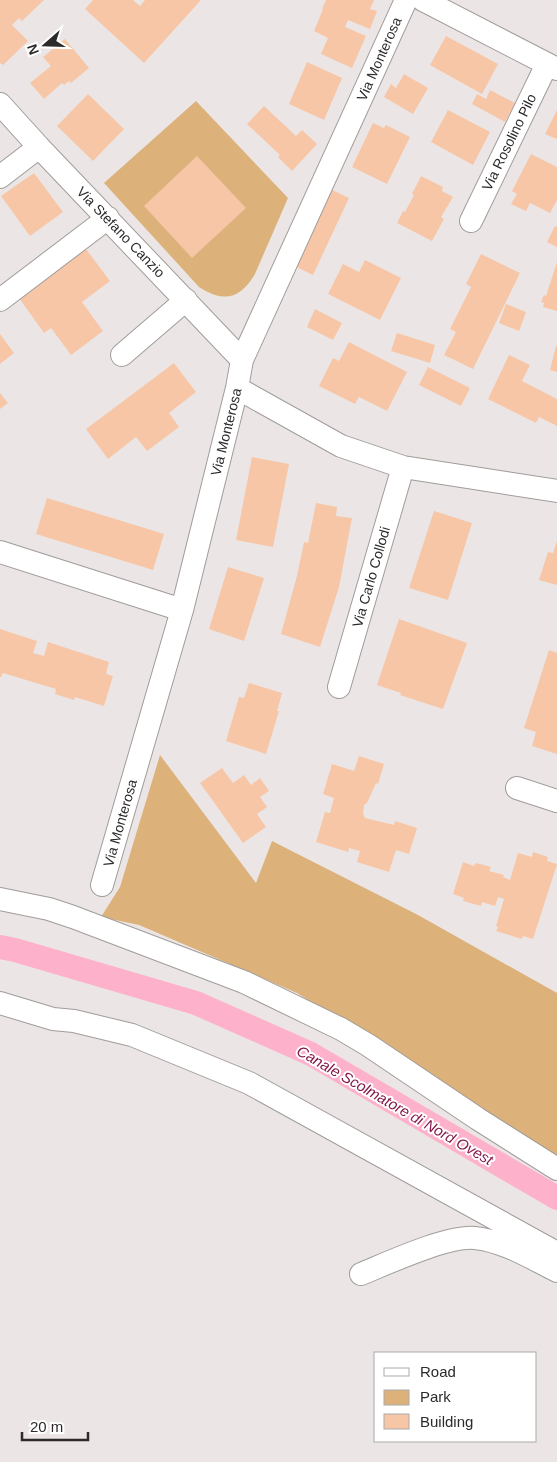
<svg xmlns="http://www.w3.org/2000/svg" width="557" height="1462" font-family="Helvetica,sans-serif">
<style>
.green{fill:#dcb17a}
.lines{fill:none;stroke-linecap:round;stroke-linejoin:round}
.canal{stroke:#feb1ca;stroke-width:24}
.building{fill:#f7c6a6}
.minor-casing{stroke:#a09c9a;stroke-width:24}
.minor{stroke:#fff;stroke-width:22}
.labels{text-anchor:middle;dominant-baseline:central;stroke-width:4;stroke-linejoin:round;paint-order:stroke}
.street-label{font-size:14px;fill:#2c2a2a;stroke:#fff}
.water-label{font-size:15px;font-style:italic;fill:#85194b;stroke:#fff}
</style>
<rect width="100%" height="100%" fill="#ebe6e5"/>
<path class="green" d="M196 101 288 198 255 274C240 299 224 303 199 287L104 183Z
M160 755 256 883 272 841 418 915 557 993V1156L297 993 139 925 101 917 120 887Z"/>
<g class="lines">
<path class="canal" d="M0 947 15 950 196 1003 311 1054 557 1198"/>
</g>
<path class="building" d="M0 0H44L22 21 19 18 12 25 28 41 3 65 0 63Z
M93 0H133L140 6 145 0H201L144 63 85 9Z
M326 0H374L370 9 377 11 370 29 348 20 345 27 366 36 352 68 321 54 328 38 314 31 323 9H322Z
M446 36 498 64 482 94 430 65Z
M65 39 89 68 71 83 69 81 64 85 62 83 44 99 30 83 51 66 43 57Z
M307 62 342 78 324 120 289 104Z
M404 74 428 88 413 114 384 97 391 84 396 88Z
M490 90 515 103 505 122 472 104 477 94 486 99Z
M88 94 124 129 93 161 57 126Z
M264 106 296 136 302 130 317 144 292 171 278 157 280 155 247 124Z
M448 110 490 132 473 165 431 142Z
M557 110V139L545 134Z
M373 123 384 128 386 125 410 137 387 184 352 167Z
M531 154 557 167V200L550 213 530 203 526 211 511 204 517 194 512 191Z
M197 156 246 208 192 258 144 206Z
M34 173 63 212 30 236 1 196Z
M421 176 443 187 442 191 453 197 441 217 444 219 432 241 397 223 403 211 405 212 414 195 412 194Z
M324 186 349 198 313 275 288 263Z
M555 226 557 227V247L547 242Z
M86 249 110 281 82 302 103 331 71 355 51 328 44 333 19 298Z
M481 254 520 273 473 369 444 355 456 332 450 329 471 287 466 284Z
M365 260 401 278 380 320 328 294 343 264 359 272Z
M557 262V311L543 307 544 303 541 302 544 295 546 296Z
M506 304 526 312 519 331 499 323Z
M315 309 342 323 333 340 307 327Z
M397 333 435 345 430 363 391 351Z
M0 334 14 353 0 364Z
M349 342 407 372 387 411 359 397 355 404 319 386 333 358 339 361Z
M556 346H557V372L550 370Z
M509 355 530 365 522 381 557 399V426L539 417 536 423 488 399Z
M174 363 196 392 169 413 179 427 147 451 136 437 108 459 86 429Z
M428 367 470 388 461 406 419 385Z
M0 393 8 403 0 409Z
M252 457 289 464 273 547 236 540Z
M47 498 164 534 153 570 36 534Z
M316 503 337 507 336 516 352 518 339 587 320 647 281 634 297 576 304 542 308 543Z
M434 511 472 523 448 600 409 588Z
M557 541V585L539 580 548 552 553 553Z
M228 567 264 578 244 641 209 629Z
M399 619 467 643 443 709 400 695 401 693 377 685Z
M0 629 37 641 33 653 44 656 48 642 109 662 106 674 113 676 104 706 75 697 74 700 55 694 56 689 3 673 1 677H0Z
M549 650 557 653V754L532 746 536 732 524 728Z
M249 683 282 693 277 711H279L266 754 226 741 239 697 244 698Z
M359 756 384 764 378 784 376 783 367 803 364 805 363 813 365 818 394 825 395 821 417 828 409 854 396 850 389 872 357 862 360 851 349 848 348 852 316 842 325 812 330 813 334 798 323 794 332 764 354 771Z
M222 768 233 783 244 775 251 785 260 778 269 791 260 797 267 807 257 814 266 827 243 843 200 783Z
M533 852 548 857 547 861 557 864 533 939 523 936 522 939 496 931 498 927 496 926 504 899 498 897 495 906 482 902 481 906 463 901 464 898 453 894 463 862 474 866 476 863 491 867 489 871 504 875 503 877 510 880 518 853 532 857Z"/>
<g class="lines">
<g class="minor-casing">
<path id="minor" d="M423 0 557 69
M0 104 39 147 242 360
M0 177 39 147
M471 221 547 64
M0 300 108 218
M122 355 186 300
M237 388 341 446 403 467 557 491
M0 552 182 610
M339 687 403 467
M517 788 557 801
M102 885 182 610 237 388 242 360 406 0
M0 899 49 909 73 917 244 982 341 1029 368 1045 478 1119 557 1169
M0 1003 53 1019 74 1021 132 1035 249 1083 557 1253
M361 1274C388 1263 448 1235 475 1238 504 1241 531 1258 557 1271"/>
</g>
<use href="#minor" class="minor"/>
</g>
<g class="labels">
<g class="street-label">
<text transform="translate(379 59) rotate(-66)">Via Monterosa</text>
<text transform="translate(509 142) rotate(-64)">Via Rosolino Pilo</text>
<text transform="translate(121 232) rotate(46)">Via Stefano Canzio</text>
<text transform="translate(226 432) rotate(-76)">Via Monterosa</text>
<text transform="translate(371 577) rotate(-74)">Via Carlo Collodi</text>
<text transform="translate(120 823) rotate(-74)">Via Monterosa</text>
</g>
<g class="water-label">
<text transform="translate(395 1105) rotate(30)">Canale Scolmatore di Nord Ovest</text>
</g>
</g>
<rect x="374" y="1352" width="162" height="90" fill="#ffffff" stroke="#abaaaa"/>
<rect x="384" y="1368" width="25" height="8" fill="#ffffff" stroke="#abaaaa"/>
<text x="420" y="1377" font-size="15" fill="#2c2a2a">Road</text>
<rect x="384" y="1390" width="25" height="15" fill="#dcb17a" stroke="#abaaaa"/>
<text x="420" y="1402" font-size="15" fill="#2c2a2a">Park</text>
<rect x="384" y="1414" width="25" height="15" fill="#f7c6a6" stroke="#abaaaa"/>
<text x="420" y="1427" font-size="15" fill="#2c2a2a">Building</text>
<g transform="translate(45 45) rotate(250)" stroke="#ffffff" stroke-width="4" paint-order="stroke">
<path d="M0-4L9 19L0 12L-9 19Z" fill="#2c2a2a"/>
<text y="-8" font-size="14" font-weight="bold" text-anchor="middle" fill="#2c2a2a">N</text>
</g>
<path d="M22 1432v8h66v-8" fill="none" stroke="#2c2a2a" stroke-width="2.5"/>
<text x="30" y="1432" font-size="15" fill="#2c2a2a" stroke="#ffffff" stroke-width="4" paint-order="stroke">20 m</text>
</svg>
